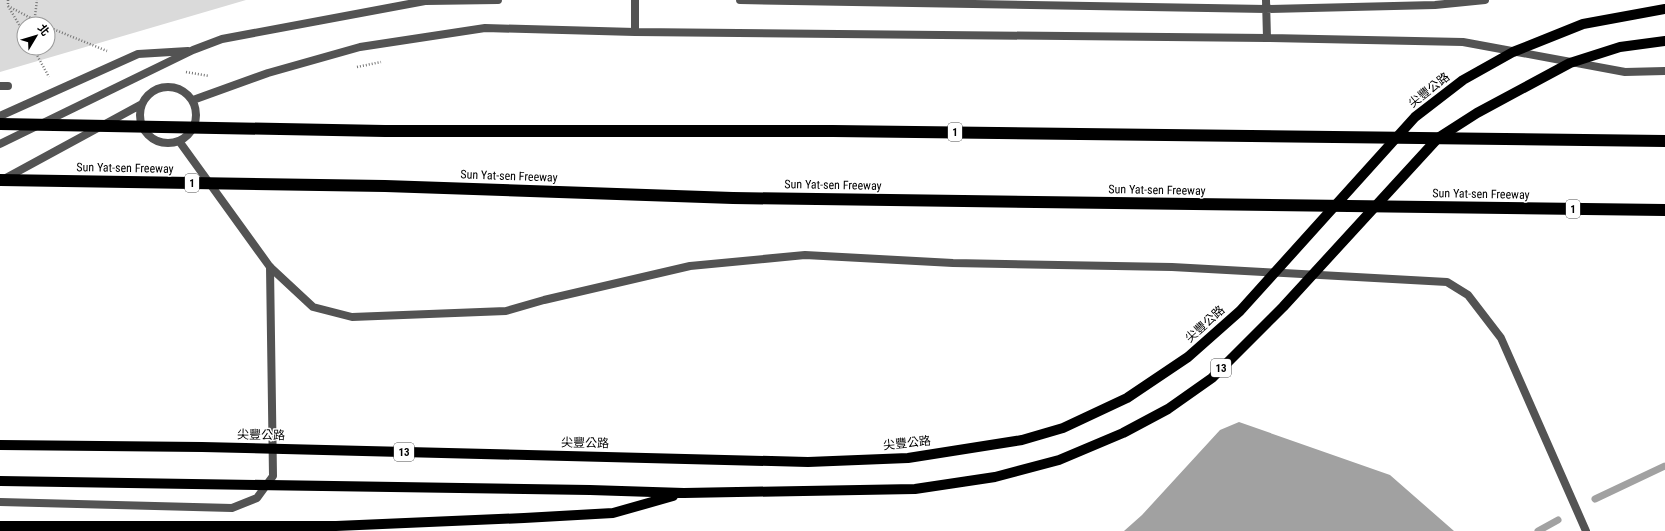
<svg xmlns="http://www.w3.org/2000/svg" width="1665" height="531" font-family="'Roboto Condensed','Noto Sans TC',sans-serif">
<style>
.green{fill:#dadada;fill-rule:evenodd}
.water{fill:#a1a1a1}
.pier{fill:#fff}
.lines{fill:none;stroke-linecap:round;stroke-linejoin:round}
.stream{stroke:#a1a1a1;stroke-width:7}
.path{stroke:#757575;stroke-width:2.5;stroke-dasharray:1 2;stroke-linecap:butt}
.service{stroke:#535353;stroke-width:8}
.minor{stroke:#535353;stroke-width:8}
.primary{stroke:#000;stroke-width:10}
.motorway{stroke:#000;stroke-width:12}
.labels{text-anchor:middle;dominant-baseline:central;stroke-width:3;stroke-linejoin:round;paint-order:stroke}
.shield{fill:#fff;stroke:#4c4c4c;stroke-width:1}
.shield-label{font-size:11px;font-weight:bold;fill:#000}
.street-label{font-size:12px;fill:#000;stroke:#fff}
</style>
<rect width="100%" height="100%" fill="#fff"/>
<path class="green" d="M0 0H246L0 72ZM24 24H48V48H24Z"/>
<path class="water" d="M1239 422 1390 475 1454 531H1124L1142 515 1220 430Z"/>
<path class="pier" d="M826 463 946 485 972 503 845 524 663 531H535L536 529 569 525 588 507 598 482Z"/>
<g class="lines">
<path class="stream" d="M1595 499 1665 466
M1538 531 1558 520"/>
<path class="path" d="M8 0V6L24 33
M8 6 42 24
M34 24 37 0
M48 27 107 51
M33 48 49 77
M357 67 381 62
M186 72 209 76"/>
<path class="service" d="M0 86H8
M0 502 232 508 257 498 273 476 270 267"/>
<path class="minor" d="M635 0V32
M740 0 1266 9 1435 5 1485 0
M1266 0 1267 38
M140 115a28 28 0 1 1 56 0a28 28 0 1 1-56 0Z
M193 100 268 73 360 47 485 28 635 32 1267 38 1463 42 1625 72 1665 71
M0 116 138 54 188 51
M179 141 270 267 313 307 352 317 506 311 544 300 690 266 805 255 953 263 1172 267 1447 282 1468 295 1501 338 1586 531
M0 144 193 50 222 39 425 1 498 0
M4 179 142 104"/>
<path class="primary" d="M0 445 202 447 808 462 908 458 1022 440 1063 428 1127 398 1188 357 1240 311 1415 117 1463 80 1513 52 1583 24 1665 9
M0 481 590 490 684 493 915 489 995 477 1059 460 1123 433 1168 409 1212 378 1283 307 1438 138 1477 113 1570 63 1620 47 1665 41
M0 526H336L524 518 613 513 673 496"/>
<path class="motorway" d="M0 124 385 131H833L1665 141
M0 180 385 186 733 198 1665 210"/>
</g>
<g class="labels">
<g class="shield">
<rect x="948" y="123" width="14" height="18" rx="3"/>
<rect x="185" y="174" width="14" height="18" rx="3"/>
<rect x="1566" y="200" width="14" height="18" rx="3"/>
<rect x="1211" y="359" width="20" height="18" rx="3"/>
<rect x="394" y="443" width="20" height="18" rx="3"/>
</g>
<g class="shield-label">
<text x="955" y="132">1</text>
<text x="192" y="183">1</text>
<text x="1573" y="209">1</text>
<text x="1221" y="368">13</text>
<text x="404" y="452">13</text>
</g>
<g class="street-label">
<text transform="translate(1429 90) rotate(-38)">尖豐公路</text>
<text transform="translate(125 168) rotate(1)">Sun Yat-sen Freeway</text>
<text transform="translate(509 176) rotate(2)">Sun Yat-sen Freeway</text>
<text transform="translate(833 185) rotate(1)">Sun Yat-sen Freeway</text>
<text transform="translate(1157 190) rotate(1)">Sun Yat-sen Freeway</text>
<text transform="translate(1481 194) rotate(1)">Sun Yat-sen Freeway</text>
<text transform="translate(1205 324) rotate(-42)">尖豐公路</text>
<text transform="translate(261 435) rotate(1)">尖豐公路</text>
<text transform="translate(585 443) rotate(1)">尖豐公路</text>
<text transform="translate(907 443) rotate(-6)">尖豐公路</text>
</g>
</g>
<g transform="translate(36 36) rotate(52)"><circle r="19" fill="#ffffff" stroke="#999999"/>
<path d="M0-3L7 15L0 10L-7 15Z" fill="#000000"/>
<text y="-6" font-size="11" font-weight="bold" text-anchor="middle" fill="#000000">北</text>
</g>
</svg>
